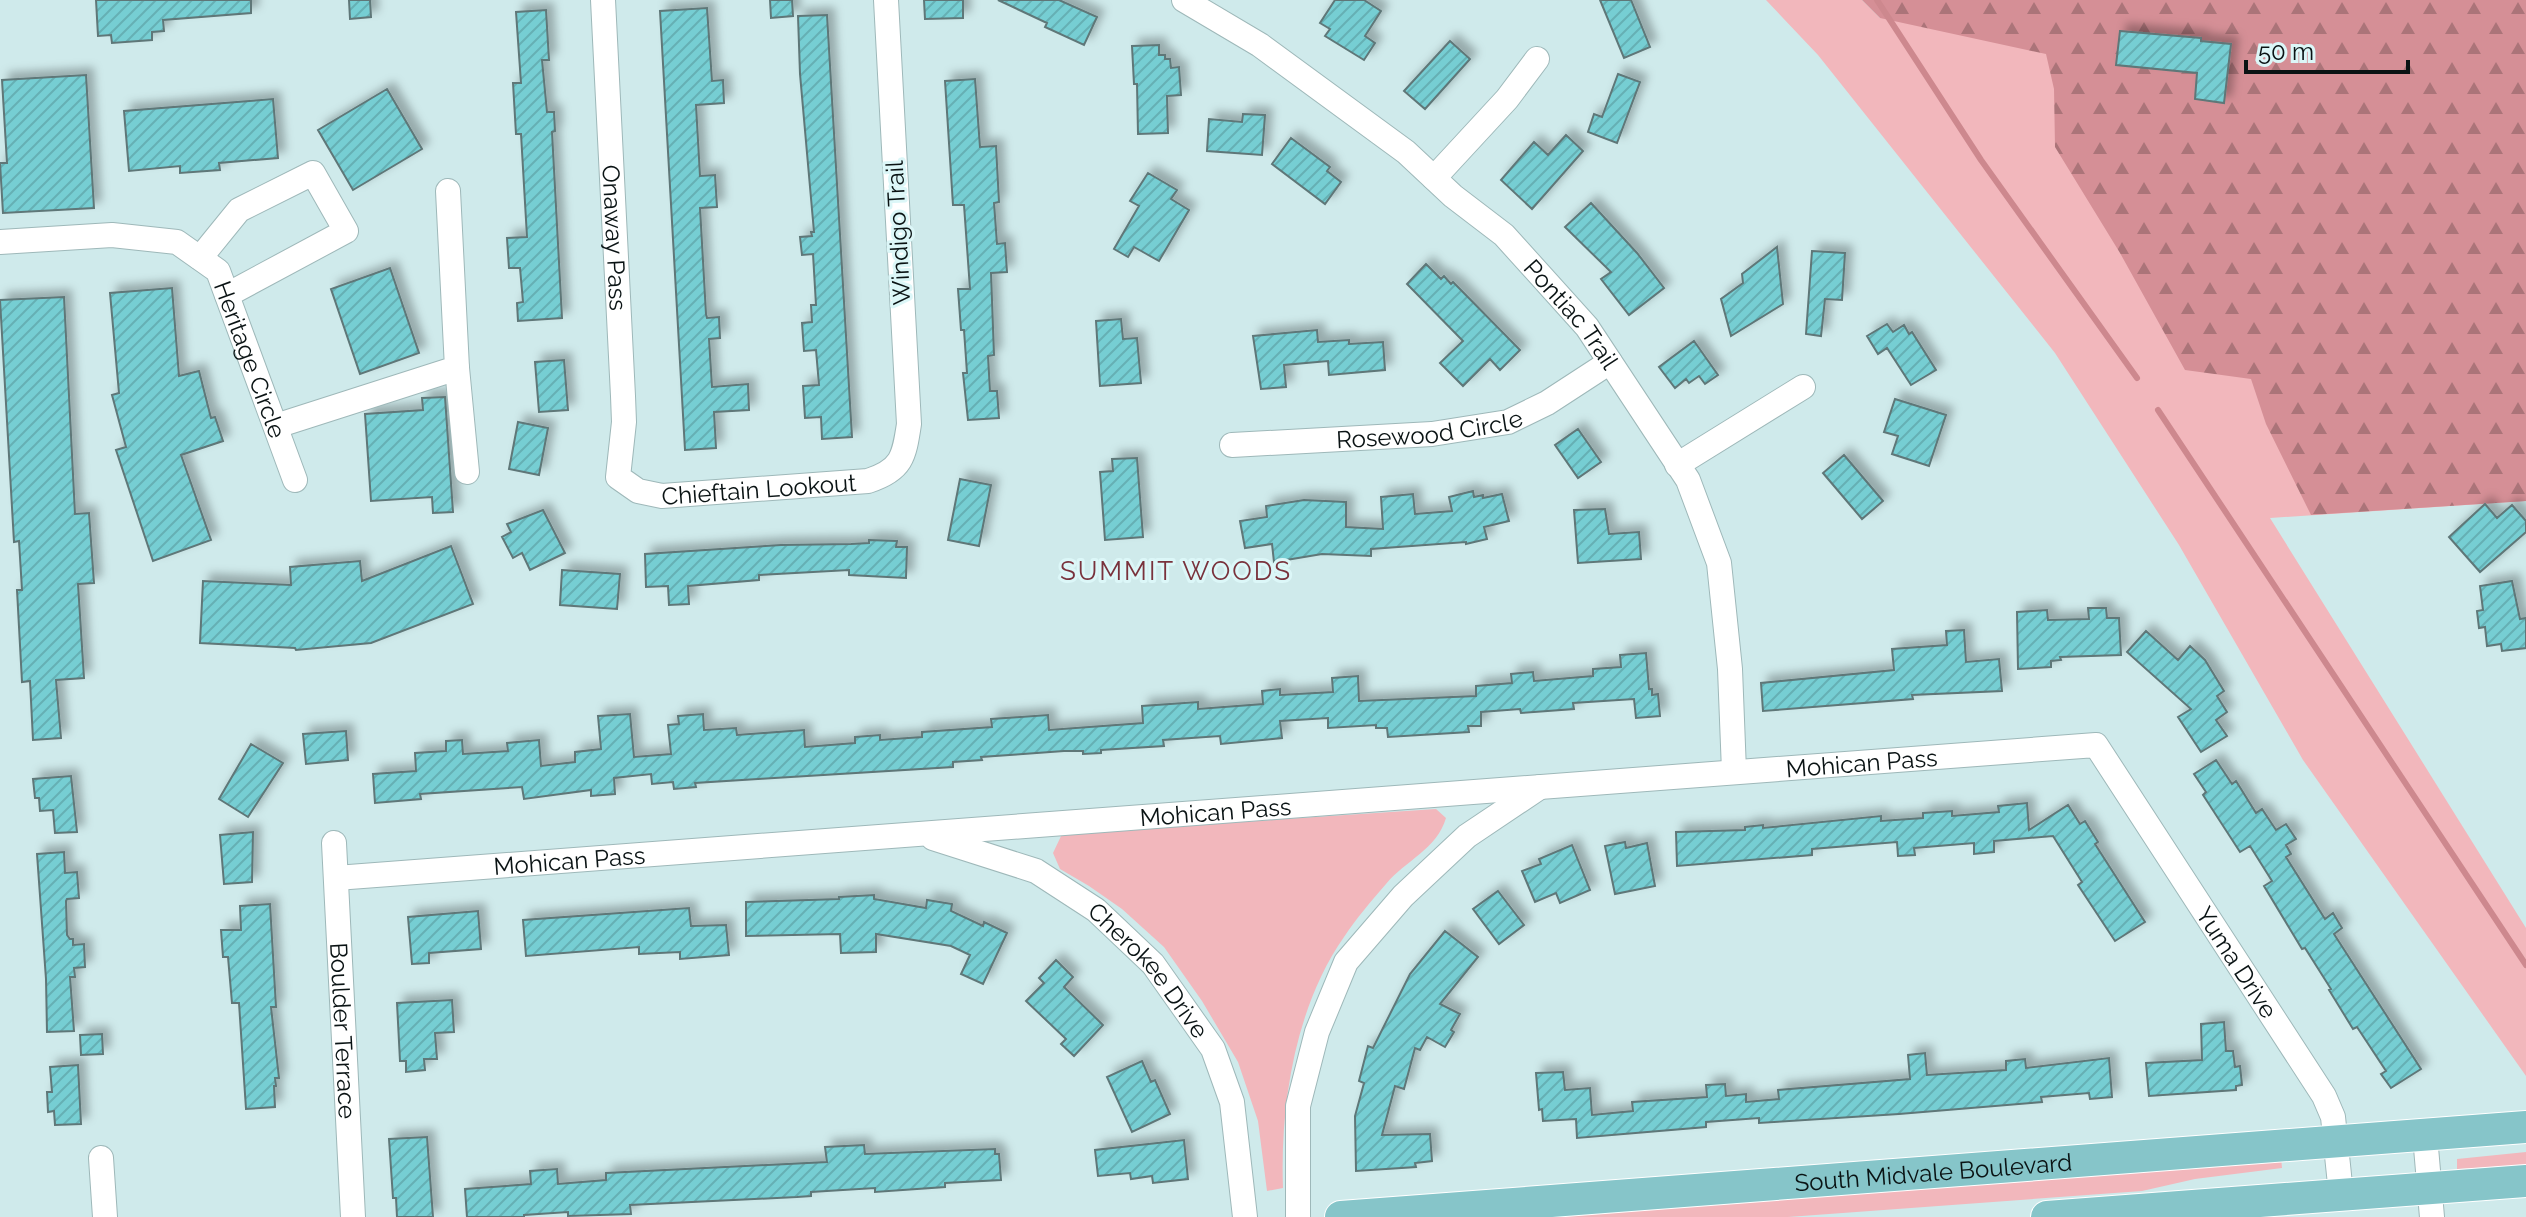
<svg xmlns="http://www.w3.org/2000/svg" width="2526" height="1217" font-family="Raleway,sans-serif">
<style>
.grass{fill:#f2b7bc}
.forest{fill:url(#forest-firs)}
.lines{fill:none;stroke-linecap:round;stroke-linejoin:round}
.stream{stroke:#cd888e;stroke-width:6}
.building{fill:url(#building-hatch);stroke:#5f7778;stroke-width:2;filter:url(#shadow)}
.minor-casing{stroke:#9eb8b9;stroke-width:26}
.major-casing{stroke:#fff;stroke-width:34}
.minor{stroke:#fff;stroke-width:24}
.major{stroke:#86c5c9;stroke-width:32}
.labels{text-anchor:middle;dominant-baseline:central;stroke-width:6;stroke-linejoin:round;paint-order:stroke}
.street-label{font-size:24px;fill:#0a1314;stroke:#dcf7f8}
.neighbourhood-label{font-size:26px;letter-spacing:2px;fill:#79323c;stroke:#dcf7f8}
</style>
<defs>
<pattern id="forest-firs" width="22" height="20" patternUnits="userSpaceOnUse" patternTransform="scale(2)"><rect width="22" height="20" fill="#d58f96"/><path d="M5 1l3.5 6h-7zM16 11l3.5 6h-7z" fill="#ab7479"/></pattern>
<pattern id="building-hatch" width="6" height="6" patternUnits="userSpaceOnUse" patternTransform="scale(2)"><rect width="6" height="6" fill="#76ced3"/><path d="M-1 1l2-2M0 6l6-6M5 7l2-2" fill="none" stroke="#65b0b4"/></pattern>
<filter id="shadow"><feDropShadow dx="7" dy="-7" stdDeviation="4" flood-color="#0004"/></filter>
</defs>
<rect width="100%" height="100%" fill="#cfeaeb"/>
<path class="grass" d="M1766 0H1862L1880 18 2526 0V501L2270 518 2526 928V1076L2303 760 2179 545 2055 353 1818 55Z
M1436 809 1446 818C1437 849 1405 861 1386 884 1371 901 1356 919 1344 937 1295 1007 1280 1105 1283 1188L1267 1191 1258 1121 1238 1062 1202 1001 1164 947 1122 909 1089 886 1060 869 1053 853 1062 834Z
M2526 1152V1165L2457 1169V1159Z
M2281 1157 2282 1168 2195 1179 2142 1191 1788 1217H1511Z"/>
<path class="forest" d="M1862 0H2526V501L2311 515 2266 424 2251 379 2185 370 2120 253 2055 147 2054 89 2046 54 1880 18Z"/>
<g class="lines">
<path class="stream" d="M1877 0 1981 160 2137 378
M2158 410 2526 965"/>
</g>
<path class="building" d="M96 0H251V13L163 20 164 31 152 32V40L112 43 111 35 98 36Z
M349 0H370L371 17 350 19Z
M770 0H792L793 16 771 18Z
M924 0H963V18L925 19Z
M998 0H1059L1097 17 1084 45 1045 27 1047 23Z
M1335 0H1364L1381 11 1365 36 1375 43 1364 60 1325 36 1330 29 1320 23Z
M1600 0H1631L1650 47 1624 58Z
M707 8 712 81 723 80 724 103 696 105 700 176 715 175 717 207 700 208 706 314 707 318 719 317 720 338 709 339 712 387 748 384 749 410 714 412 716 448 685 450 660 11Z
M546 10 549 60H542L547 112H554L555 131 552 132 562 318 518 321 517 303 523 302 520 268H509L507 238 527 237 521 134H516L513 83H521L516 12Z
M827 15 852 437 822 439 821 417 805 418 803 386 819 385 816 350 804 351 802 323 812 322 811 305H816L813 254 802 255 800 237 812 236 811 232H814L800 74 798 16Z
M2120 31 2201 38V41L2231 44 2224 103 2195 99 2197 73 2116 65Z
M1450 41 1470 59 1425 109 1404 91Z
M1159 45V55H1165V59H1170L1171 68 1179 67 1181 95 1167 96 1168 133 1138 134 1137 84H1134L1132 46Z
M1618 74 1640 82 1617 143 1588 132 1594 114 1602 117Z
M86 75 94 208 3 213 0 163H7L2 80Z
M975 79 980 147 996 146 999 202 994 203 997 244 1005 243 1007 272 991 273 994 355 988 356 990 391H997L999 418 968 420 963 373H967L964 330H961L958 289H970L964 205H953L945 81Z
M387 89 422 149 353 190 318 130Z
M273 99 278 158 219 163 220 170 180 173V166L129 171 124 111Z
M1243 114 1265 115 1262 155 1207 151 1209 119 1242 122Z
M1566 135 1583 151 1532 209 1501 180 1534 142 1548 155Z
M1291 138 1330 167 1327 171 1341 182 1325 204 1272 164Z
M1148 173 1177 190 1171 199 1189 210 1159 261 1134 247 1128 257 1114 249 1139 206 1130 201Z
M1591 203 1637 253 1664 288 1629 315 1601 279 1611 272 1565 227Z
M1777 247 1783 304 1731 336 1721 299 1743 283 1742 274Z
M1812 251 1845 253 1842 300 1825 299 1821 336 1806 334Z
M1426 264 1441 279 1444 276 1451 284 1453 282 1520 350 1500 370 1490 359 1463 386 1440 363 1463 341 1407 284Z
M390 268 419 353 360 374 331 289Z
M172 288 179 376 199 371 211 418 215 417 223 441 181 455 211 540 153 561 116 450 126 447 112 395 119 393 110 293Z
M64 297 75 514 89 513 94 583 78 584 84 678 56 680 61 738 33 740 30 681 22 682 17 590H22L19 541 14 542 0 300Z
M1121 319 1123 339 1137 338 1141 383 1100 386 1096 321Z
M1887 324 1893 332 1904 325 1909 334 1912 332 1936 370 1911 385 1887 348 1878 354 1867 336Z
M1317 330 1318 342 1349 340V344L1383 342 1385 370 1329 375 1328 361 1284 365 1286 387 1261 389 1253 336Z
M1694 341 1718 375 1705 384 1699 376 1689 383 1686 379 1675 388 1659 367Z
M564 360 568 410 539 412 535 362Z
M445 397 453 512 433 513 432 497 371 501 365 414 423 410 422 398Z
M1895 399 1946 415 1929 466 1892 454 1898 436 1884 432Z
M518 422 548 428 539 475 509 469Z
M1578 429 1601 462 1578 478 1555 445Z
M1844 455 1883 501 1862 519 1823 473Z
M1137 458 1143 537 1105 540 1100 472 1113 471 1112 459Z
M960 479 991 485 979 546 948 540Z
M1473 491 1474 497 1483 495V498L1502 494 1509 521 1484 527 1487 539 1466 544V542L1371 549V556L1322 554 1274 562 1272 544 1245 548 1240 521 1267 517 1266 506 1304 500 1346 502V527L1383 529 1381 497 1413 494 1415 514 1452 511 1449 497Z
M2485 504 2497 518 2512 505 2526 521V532L2480 572 2449 537Z
M1605 509 1609 534 1639 532 1641 559 1578 563 1574 510Z
M543 510 565 553 530 570 522 553 513 558 502 537 511 532 507 524Z
M869 540 897 541 896 547H907L906 578 849 575V570L759 575V580L688 586 689 604 669 605 668 586 646 587 645 554 781 545 851 544 869 543Z
M451 546 473 604 371 643 296 650 295 648 200 643 203 581 291 585 290 567 360 561 362 581Z
M562 570 620 574 617 609 560 605Z
M2512 581 2520 619 2526 618V648L2502 651 2501 644 2487 646 2485 627 2479 628 2477 611 2483 610 2480 586Z
M2088 608H2106L2107 618H2119L2121 655 2060 657 2061 660 2051 661V667L2018 669 2017 612 2047 610 2048 620 2089 619Z
M1964 630 1966 662 1999 659 2002 691 1912 695 1913 699 1763 711 1761 683 1894 670 1892 649 1947 645 1946 631Z
M2146 631 2178 660 2190 646 2205 660 2224 691 2217 696 2227 712 2216 720 2227 736 2201 752 2178 717 2191 709 2127 652Z
M1646 653 1649 689H1652V695L1658 694 1660 716 1636 718 1634 699 1573 703 1574 709 1521 713 1520 709 1481 712V726H1468L1469 732 1388 737 1387 728H1376V725L1328 728V718L1280 721 1282 738 1221 744 1220 736 1163 740 1164 746 1101 750V753L1083 754V751H1064L981 757 982 760 953 762V767L695 783 696 787 674 789 673 782 652 784 651 774 614 778 615 794 591 796V790L524 799 522 787 420 794 421 799 375 803 373 774 416 771 415 753 446 751V741L462 740 463 754 508 751 507 743 539 740 541 766 575 762V752L601 749 598 716 630 714 634 757 671 754 668 725 679 724 678 716 703 714 704 730 736 728 737 735 804 730 805 747 855 743V737L880 735V740L922 737V732L992 727 991 719 1048 715 1049 730 1143 723 1142 706 1198 702V709L1263 704 1262 691 1280 689V695L1333 692 1332 678 1358 676 1359 701 1476 696V686L1512 683 1511 674 1533 672 1534 681 1593 676V669L1621 667 1620 655Z
M346 731 348 760 306 764 303 734Z
M251 744 283 763 248 817 219 799Z
M2216 760 2232 784 2236 781 2256 813 2262 809 2276 830 2286 824 2296 839 2286 845 2291 854 2286 857 2325 919 2333 913 2342 928 2334 934 2421 1069 2391 1088 2381 1074 2386 1071 2357 1027 2353 1029 2329 990 2331 989 2305 948 2302 949 2264 886 2272 881 2250 846 2240 852 2203 795 2206 792 2194 774Z
M71 776 77 832 55 833 53 810 40 811 39 798H35L33 779Z
M2027 803 2029 830 2068 805 2080 824 2085 821 2098 842 2095 844 2145 922 2115 941 2078 885 2082 882 2053 836 1994 841V852L1974 854V843L1914 848 1915 855 1898 856 1897 842 1812 849V855L1677 866 1676 832 1745 830V827L1763 825V828L1881 816V821L1923 818V813L1952 811V816L1999 812 1998 806Z
M253 832 252 882 224 884 220 835Z
M1625 842 1626 848 1647 843 1655 886 1615 894 1605 846Z
M1572 845 1590 890 1560 903 1556 893 1535 902 1522 871 1541 864 1539 859Z
M64 852 65 873 77 872 79 898 67 899 66 901 67 935 70 939H73V945L84 944 85 967 74 968 75 977H70L74 1031 47 1032 46 979 37 854Z
M1498 891 1524 925 1499 944 1473 909Z
M874 895V899L926 908 927 900 952 904 951 911 983 926 984 922 1007 933 983 984 961 974 970 955 951 946 876 934V952L841 953 840 934 746 936V902L839 899V897Z
M270 904 276 1007H271L279 1078H275L276 1086H274L275 1107 246 1109 239 1003H232L228 957H223L221 930H241L240 906Z
M689 908 691 926 726 925 729 955 680 959V952L639 954V947L526 956 523 920Z
M478 911 481 949 429 953V963L412 964 408 917Z
M1445 931 1478 957 1440 1004 1460 1014 1451 1030 1454 1032 1445 1047 1427 1037 1420 1050 1415 1048 1404 1089 1395 1086 1382 1135 1430 1134 1432 1161 1415 1163 1416 1167 1356 1171 1355 1116 1364 1083 1359 1081 1368 1046 1373 1048 1410 974Z
M1056 960 1073 977 1064 987 1103 1025 1074 1056 1061 1044 1066 1039 1026 1001 1044 983 1039 978Z
M452 1000 454 1032 435 1033 437 1059H424L425 1070 406 1072V1061H400L397 1003Z
M2224 1022 2226 1051H2233L2235 1067 2240 1066 2242 1085 2236 1086V1090L2149 1096 2146 1063 2202 1060 2201 1024Z
M102 1034 103 1054 81 1055 80 1035Z
M1925 1053 1927 1075 2006 1070V1061L2025 1059 2026 1068 2109 1058 2112 1097 2090 1099 2089 1093 2041 1097 2042 1102 1899 1114 1759 1123V1118L1706 1122V1127L1577 1138 1576 1119 1543 1121 1542 1109 1539 1110 1536 1073 1563 1072 1565 1090 1590 1088 1592 1115 1633 1111 1632 1102 1707 1097 1706 1085 1725 1084 1726 1096 1746 1094V1102L1779 1099 1778 1090 1910 1079 1908 1055Z
M1142 1061 1151 1082 1155 1080 1170 1114 1132 1132 1107 1077Z
M78 1065 81 1124 55 1125 54 1111 48 1112 47 1092H52L50 1067Z
M427 1137 433 1217H397L396 1198H393L389 1139Z
M1184 1140 1188 1179 1153 1183 1152 1176 1131 1179 1130 1173 1098 1176 1095 1150Z
M864 1145 865 1154 995 1149V1154H999L1001 1180 945 1183V1187L875 1192V1188L811 1192V1196L797 1197 630 1205 631 1214 568 1216V1212L524 1215V1217H467L465 1189 531 1184 530 1171 557 1169 558 1184 606 1180V1173L827 1162 825 1147Z"/>
<g class="lines">
<g class="minor-casing">
<g id="minor">
<path id="s1" d="M603 0 623 396 624 422 618 477 638 491 662 496 868 481C902 470 904 457 909 424L886 0"/>
<path id="s2" d="M1184 0 1260 45 1406 152 1453 196 1504 235 1587 327 1688 480 1719 563 1730 669 1734 771"/>
<path d="M1434 178 1507 99 1537 59"/>
<path id="s3" d="M0 242 112 235 177 242 218 271 295 480"/>
<path d="M200 258 239 210 313 173 346 231 227 295"/>
<path d="M457 368 467 472"/>
<path d="M276 426 457 368 448 191"/>
<path id="s4" d="M1232 445 1432 434 1508 422 1547 403 1610 362"/>
<path d="M1677 465 1803 387"/>
<path id="s5" d="M933 838 1036 871 1096 910 1153 964 1213 1049 1232 1102 1245 1217"/>
<path id="s6" d="M334 843 353 1217"/>
<path id="s7" d="M336 878 2096 745 2324 1096 2333 1117 2341 1194"/>
<path d="M2425 1136 2432 1217"/>
<path d="M101 1158 105 1217"/>
<path d="M1298 1217V1106L1317 1032 1346 962 1403 896 1467 836 1540 787"/>
</g>
</g>
<g class="major-casing">
<g id="major">
<path id="s8" d="M1341 1217 2526 1127"/>
<path d="M2047 1217 2526 1181"/>
</g>
</g>
<use href="#minor" class="minor"/>
<use href="#major" class="major"/>
</g>
<g class="labels">
<g class="street-label">
<text transform="translate(898 233) rotate(-93)">Windigo Trail</text>
<text stroke="none"><textPath href="#s1" startOffset="238">Onaway Pass</textPath></text>
<text stroke="none"><textPath href="#s2" startOffset="502">Pontiac Trail</textPath></text>
<text stroke="none"><textPath href="#s3" startOffset="322">Heritage Circle</textPath></text>
<text stroke="none"><textPath href="#s4" startOffset="198">Rosewood Circle</textPath></text>
<text stroke="none"><textPath href="#s1" startOffset="624">Chieftain Lookout</textPath></text>
<text stroke="none"><textPath href="#s7" startOffset="1530">Mohican Pass</textPath></text>
<text stroke="none"><textPath href="#s7" startOffset="882">Mohican Pass</textPath></text>
<text stroke="none"><textPath href="#s7" startOffset="234">Mohican Pass</textPath></text>
<text stroke="none"><textPath href="#s7" startOffset="2024">Yuma Drive</textPath></text>
<text stroke="none"><textPath href="#s5" startOffset="260">Cherokee Drive</textPath></text>
<text stroke="none"><textPath href="#s6" startOffset="188">Boulder Terrace</textPath></text>
<text stroke="none"><textPath href="#s8" startOffset="594">South Midvale Boulevard</textPath></text>
</g>
<g class="neighbourhood-label">
<text x="1176" y="571">SUMMIT WOODS</text>
</g>
</g>
<path d="M2246 60v12h162v-12" fill="none" stroke="#0a1314" stroke-width="4"/>
<text x="2258" y="60" font-size="24" fill="#0a1314" stroke="#dcf7f8" stroke-width="6" paint-order="stroke">50 m</text>
</svg>
